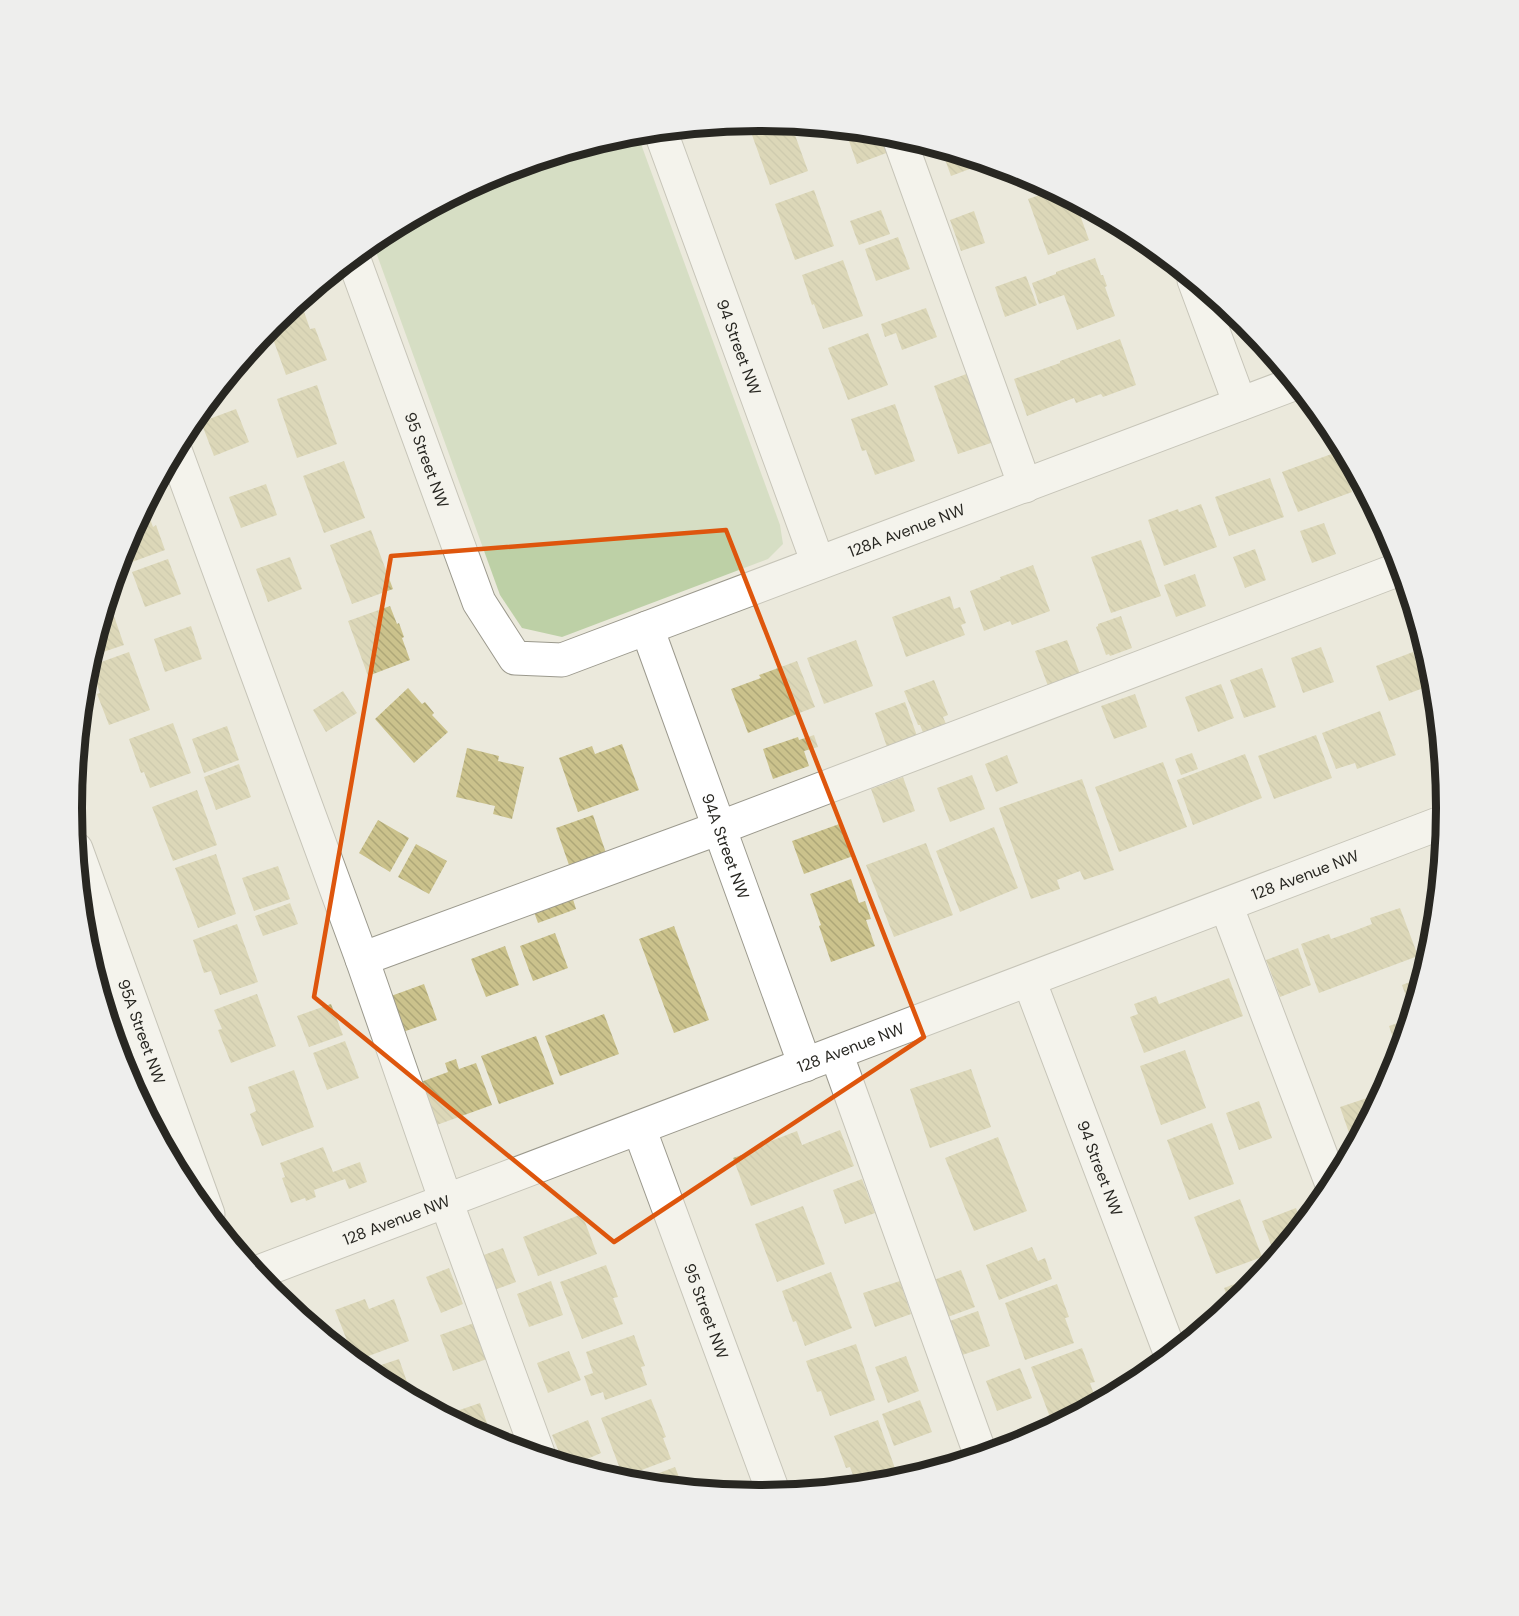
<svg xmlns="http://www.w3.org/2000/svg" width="1519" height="1616" font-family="'DM Sans',sans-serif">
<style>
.green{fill:#bdd0a6}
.building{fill:url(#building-back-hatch)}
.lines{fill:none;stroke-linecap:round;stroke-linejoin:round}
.minor-casing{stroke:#9b998d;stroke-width:35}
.minor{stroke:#fff;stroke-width:33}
.marked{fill:none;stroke:#de560d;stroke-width:4.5;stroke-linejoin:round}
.labels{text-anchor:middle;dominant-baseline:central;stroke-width:6;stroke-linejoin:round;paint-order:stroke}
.street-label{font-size:16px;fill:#282722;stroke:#fff}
.rim{fill:none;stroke:#282722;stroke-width:8}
</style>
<defs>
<pattern id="building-back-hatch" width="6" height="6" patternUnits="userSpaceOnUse" patternTransform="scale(1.5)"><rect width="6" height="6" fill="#cbc28c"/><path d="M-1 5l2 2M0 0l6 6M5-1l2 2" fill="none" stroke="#aea778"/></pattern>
</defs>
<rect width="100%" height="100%" fill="#ebe9dc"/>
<path class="green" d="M637 133 780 525 783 544 768 559 562 637 522 628 500 595 372 241 378 236 497 173 626 134Z"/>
<path class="building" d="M784 123 791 124 808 171 770 185 752 135Z
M874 132 882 133 889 152 857 164 849 141Z
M941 148 982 161 983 164 951 176Z
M814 190 834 246 795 260 775 204Z
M1054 190 1075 201 1089 240 1048 255 1028 199Z
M881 210 890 234 859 245 850 221Z
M974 211 985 243 961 251 950 220Z
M898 237 910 269 876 281 865 249Z
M1095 258 1101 275H1103L1107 286 1105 287 1115 316 1077 330 1064 295 1039 304 1032 283 1056 274V272Z
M843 260 863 316 823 329 814 304 812 305 802 275Z
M1026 276 1037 305 1005 317 995 287Z
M301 303 310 329 315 328 327 360 286 375 269 328 274 322 293 306Z
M926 308 937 337 902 350 896 333 885 337 881 324Z
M868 333 888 385 848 400 828 348Z
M1120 339 1136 385 1103 397 1101 394 1076 403 1074 398 1027 416 1014 379 1060 363V361Z
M969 373 994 442 958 454 934 386Z
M317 385 337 444 297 458 277 399Z
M895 404 915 461 875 475 866 450 862 451 851 419Z
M236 409 249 442 214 456 201 422Z
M1337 452 1352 492 1298 512 1282 472Z
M344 461 365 518 324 533 303 476Z
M1270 478 1284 517 1229 536 1215 497Z
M266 484 277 515 241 528 229 497Z
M1201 504 1217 547 1164 566 1148 520 1178 509 1179 512Z
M1373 505 1374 507 1388 533 1382 535 1370 506Z
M149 516 153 527 156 525 165 550 132 562 125 543 138 520Z
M1324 523 1336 554 1312 563 1300 531Z
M371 530 393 589 352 604 330 545Z
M1141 540 1161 596 1111 613 1091 557Z
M1255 549 1266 580 1245 588 1233 557Z
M290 557 302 589 268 602 256 569Z
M168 559 181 594 145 607 132 572Z
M1033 565 1050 611 1012 625 1010 621 984 631 970 591 1001 579 1000 577Z
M1195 574 1206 606 1176 617 1164 585Z
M950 596 954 609 960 607 966 623 961 625 965 635 906 657 892 617Z
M108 599 124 645 91 656Z
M390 606 397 624 399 623 404 637 402 638 410 660 368 676 348 621Z
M1121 616 1132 648 1110 656 1109 654 1106 655 1096 627 1098 626V624Z
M191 626 202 659 165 672 154 639Z
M856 640 873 686 824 704 807 658Z
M1067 640 1080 674 1048 686 1035 651Z
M1321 647 1334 682 1303 693 1291 658Z
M129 652 150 710 109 725 97 694 100 693 90 666Z
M1413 652 1426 687 1389 701 1376 666Z
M797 661 815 707 748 733 731 689 761 678 759 675Z
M1262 668 1276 707 1244 718 1230 680Z
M934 680 948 715 943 717 947 726 924 735 920 725H918L904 691Z
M1221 684 1234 718 1198 732 1185 697Z
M408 688 422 704 425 702 434 713 432 715 448 732 414 763 375 719Z
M343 691 357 713 326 732 313 710Z
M1135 694 1147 727 1114 739 1101 706Z
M905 702 917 736 887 747 875 713Z
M1380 711 1396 755 1357 769 1355 763 1336 769 1322 733Z
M173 723 191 773 150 788 144 772 141 773 129 739Z
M227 726 239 760 204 773 192 739Z
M814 735 818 747 804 751 809 766 773 779 763 749 798 737 799 740Z
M1316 735 1332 778 1274 799 1258 756Z
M622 744 639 790 578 812 559 758 592 746 595 754Z
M467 748 499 756 498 761 524 767 512 819 493 814 495 806 456 797Z
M1192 753 1198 769 1181 775 1175 759Z
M1245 754 1262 798 1193 825 1177 780Z
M1007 755 1018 783 996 792 985 764Z
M1163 762 1187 827 1119 852 1095 787Z
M239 764 251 797 216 810 204 777Z
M972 775 985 809 950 822 937 788Z
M903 777 915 811 883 823 871 789Z
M1082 779 1114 870 1084 880 1080 871 1057 880 1060 889 1031 899 999 808Z
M197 790 217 845 173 861 152 807Z
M593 815 606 853 569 865 556 828Z
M378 820 409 838 390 872 359 853Z
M842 823 853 856 804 874 792 841Z
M994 827 1018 888 960 912 936 851Z
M926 843 953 915 894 937 866 865Z
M416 844 447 861 429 894 398 877Z
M216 854 236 914 198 928 175 868Z
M278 866 290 899 254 911 242 878Z
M851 879 859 903 865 901 871 919 866 920 875 946 831 962 819 926 821 925 810 894Z
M572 896 576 909 538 923 534 912Z
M290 903 298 924 263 936 255 916Z
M1400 908 1418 956 1319 993 1301 944 1329 934 1331 939 1351 932 1372 924 1370 918Z
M237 924 258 982 220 995 211 971 204 973 193 940Z
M674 926 709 1020 674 1033 639 939Z
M555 933 568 968 533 981 520 946Z
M505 946 519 985 486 997 471 959Z
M1298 948 1311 985 1280 997 1266 960Z
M1423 977 1412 1013 1402 985Z
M1229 978 1243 1016 1144 1053 1130 1017 1138 1014 1134 1004 1156 996 1159 1004Z
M424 984 437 1020 403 1032 391 996Z
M257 994 276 1046 231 1063 218 1030 222 1029 214 1010Z
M331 1004 343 1035 309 1047 297 1016Z
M604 1014 619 1054 560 1076 545 1036Z
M1412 1015 1396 1065 1392 1052 1397 1050 1389 1026 1407 1020 1406 1017Z
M536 1036 554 1084 499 1104 481 1056Z
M345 1041 359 1078 327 1090 313 1053Z
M1185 1050 1206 1108 1161 1125 1140 1066Z
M456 1059 459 1069 476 1063 492 1105 434 1126 418 1083 448 1072 445 1063Z
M971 1069 991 1127 930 1148 910 1089Z
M294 1070 314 1127 262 1146 250 1114 256 1111 248 1087Z
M1373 1096 1376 1105 1354 1147 1340 1107Z
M1259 1101 1272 1138 1239 1150 1226 1113Z
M1212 1123 1234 1184 1189 1200 1167 1140Z
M840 1130 854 1166 751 1206 733 1158 753 1151V1148L797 1131 802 1145Z
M998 1137 1027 1211 974 1231 945 1158Z
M323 1147 333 1172 360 1162 367 1182 349 1189 345 1179 314 1190 316 1197 306 1201 305 1198 291 1203 282 1178 285 1177 280 1163Z
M862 1179 875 1213 845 1224 833 1190Z
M1240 1199 1262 1257 1216 1274 1194 1217Z
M803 1206 825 1264 777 1282 755 1224Z
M1296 1208 1302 1225 1276 1258 1262 1221Z
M582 1214 597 1254 538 1276 523 1237Z
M1032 1247 1038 1261 1045 1258 1052 1279 999 1300 986 1265Z
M503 1248 516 1282 494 1290 481 1256Z
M606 1265 618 1297 613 1298 623 1324 582 1339 560 1282Z
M449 1268 463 1304 441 1313 426 1277Z
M961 1270 975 1307 945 1318 931 1281Z
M831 1272 852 1328 805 1346 796 1321 793 1322 782 1291Z
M1263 1273 1245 1294 1231 1306 1224 1288Z
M551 1281 563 1315 529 1327 517 1294Z
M900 1281 911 1314 875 1327 863 1293Z
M1057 1284 1069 1317 1065 1318 1074 1343 1025 1360 1005 1303Z
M365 1299 369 1309 394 1299 409 1341 355 1361 335 1310Z
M978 1311 990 1346 959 1356 947 1322Z
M474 1323 487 1359 453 1371 440 1335Z
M634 1335 645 1366 641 1367 647 1385 605 1400 603 1392 591 1396 584 1376 593 1373 586 1352Z
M856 1344 875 1400 830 1416 821 1391 817 1392 806 1361Z
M1082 1348 1095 1382 1090 1383 1097 1403 1053 1425 1031 1367Z
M569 1351 581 1380 548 1393 537 1363Z
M906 1356 919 1391 888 1403 875 1367Z
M399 1359 413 1399 377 1379 366 1370Z
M1020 1368 1032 1398 997 1411 986 1381Z
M651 1399 666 1437 663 1438 671 1459 623 1477 601 1418Z
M920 1400 932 1432 894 1446 882 1414Z
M480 1403 490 1432 481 1435 445 1415Z
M588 1420 601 1453 571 1466 564 1464 552 1435Z
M878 1420 898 1477 878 1484 857 1486 850 1467 846 1468 834 1436Z
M675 1467 683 1487 694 1483 696 1489 633 1483Z"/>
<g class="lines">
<g class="minor-casing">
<g id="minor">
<path id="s1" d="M660 130 818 563"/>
<path d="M898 135 1025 486"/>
<path id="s2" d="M353 257 479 602 515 658 562 660 1296 383"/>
<path d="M1194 280 1240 404"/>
<path d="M175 450 362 959 446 1201 539 1456"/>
<path id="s3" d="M647 628 805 1065"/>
<path id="s4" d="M76 849 208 1214"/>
<path d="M1226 905 1333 1187"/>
<path d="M362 959 719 828 1402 568"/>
<path id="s5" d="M1029 980 1171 1355"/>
<path d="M836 1053 981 1456"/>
<path id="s6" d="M639 1128 774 1494"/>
<path id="s7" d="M256 1273 1446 821"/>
</g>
</g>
<use href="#minor" class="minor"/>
</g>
<path d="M0 0H1519V1616H0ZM726 530 924 1037 614 1242 314 997 391 556Z" fill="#ebe9dc" fill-opacity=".55" fill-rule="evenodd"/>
<path class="marked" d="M726 530 924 1037 614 1242 314 997 391 556Z"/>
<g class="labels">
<g class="street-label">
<text stroke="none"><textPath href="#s1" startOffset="231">94 Street NW</textPath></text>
<text stroke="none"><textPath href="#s2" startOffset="216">95 Street NW</textPath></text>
<text stroke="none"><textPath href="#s2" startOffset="849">128A Avenue NW</textPath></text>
<text stroke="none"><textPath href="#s3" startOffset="232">94A Street NW</textPath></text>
<text stroke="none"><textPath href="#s7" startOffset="1122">128 Avenue NW</textPath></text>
<text stroke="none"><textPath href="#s4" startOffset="194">95A Street NW</textPath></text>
<text stroke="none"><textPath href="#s7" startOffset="636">128 Avenue NW</textPath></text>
<text stroke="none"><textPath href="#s5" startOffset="201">94 Street NW</textPath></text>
<text stroke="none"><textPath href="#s7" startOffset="150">128 Avenue NW</textPath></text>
<text stroke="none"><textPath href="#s6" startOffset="195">95 Street NW</textPath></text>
</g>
</g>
<path d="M0 0H1519V1616H0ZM82 808a677 677 0 1 1 1354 0a677 677 0 1 1-1354 0Z" fill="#eeeeed" fill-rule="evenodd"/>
<path class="rim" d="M82 808a677 677 0 1 1 1354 0a677 677 0 1 1-1354 0Z"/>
</svg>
